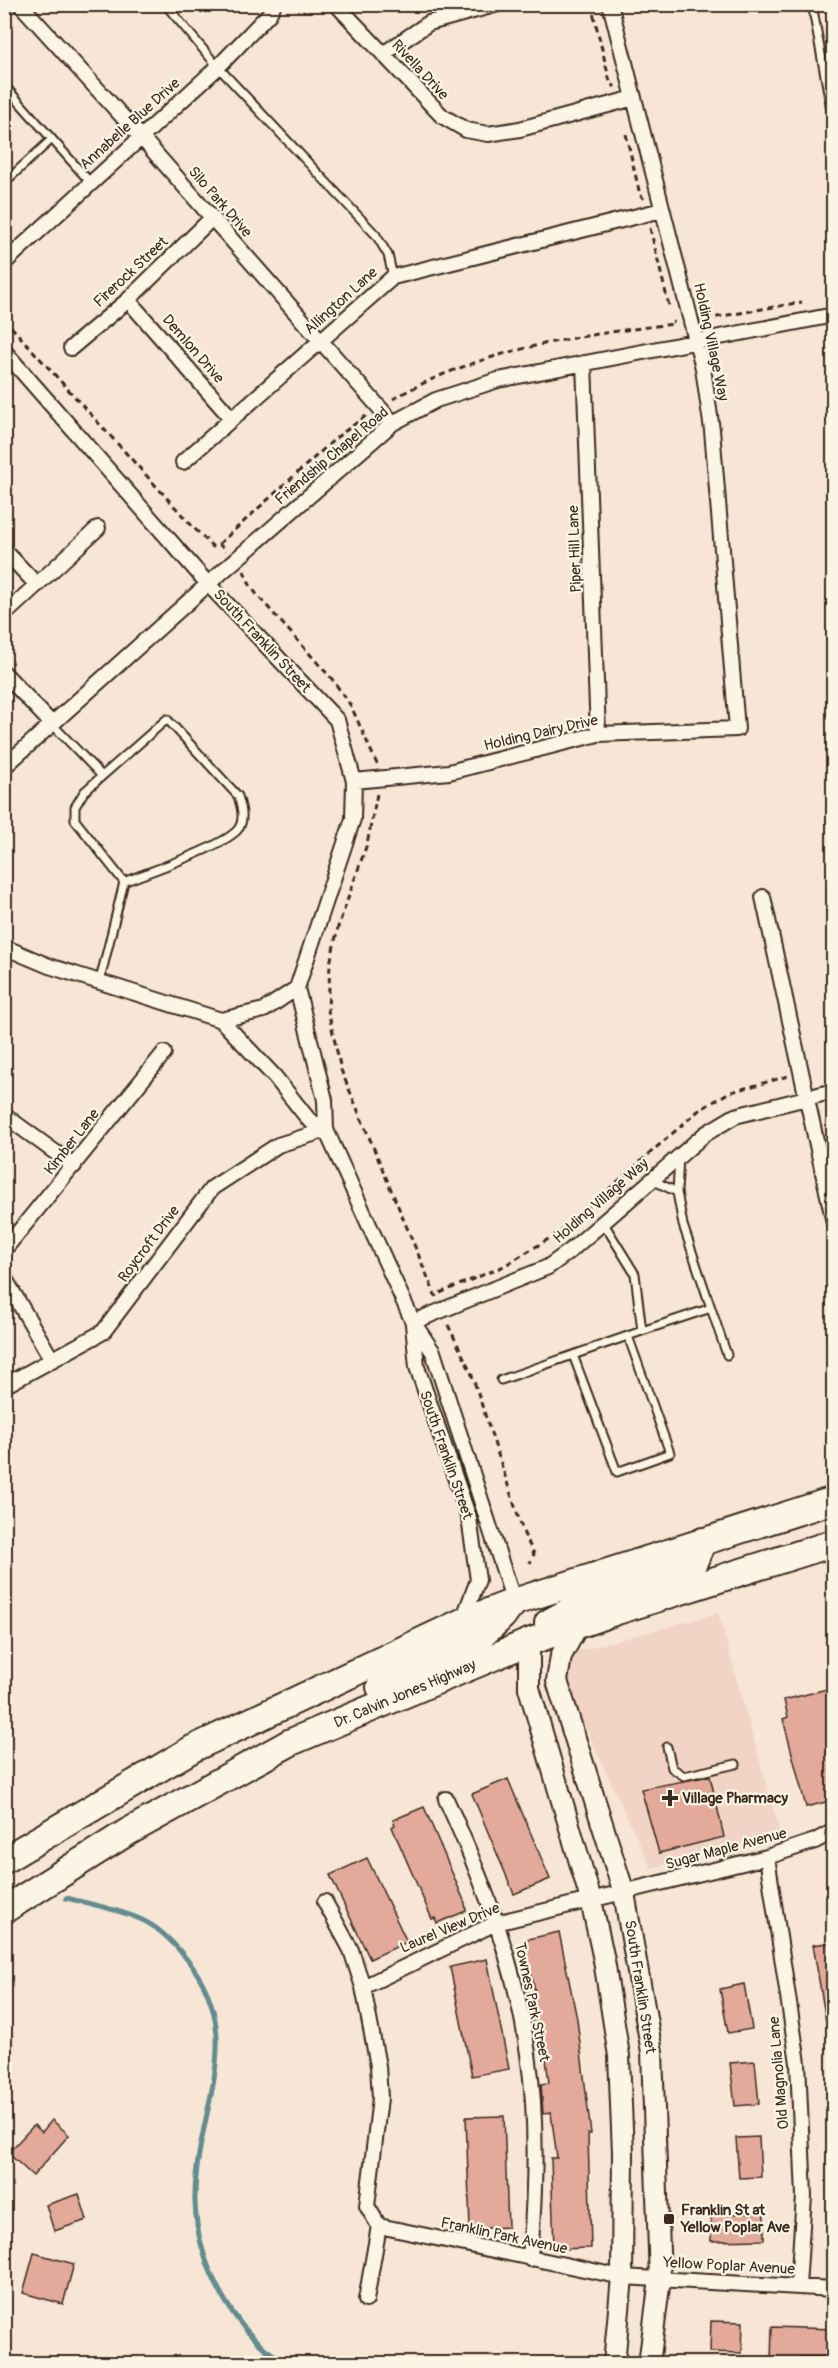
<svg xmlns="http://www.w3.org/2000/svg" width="838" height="2368" font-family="Pangolin,sans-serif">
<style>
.built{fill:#f1d4c5}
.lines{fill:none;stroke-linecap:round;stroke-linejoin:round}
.stream{stroke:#638c8f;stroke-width:5}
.building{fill:#e3aa9c;stroke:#3b2a1e;stroke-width:1.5}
.lane-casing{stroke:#3b2a1e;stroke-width:11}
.street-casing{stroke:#3b2a1e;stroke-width:18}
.secondary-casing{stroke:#3b2a1e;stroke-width:24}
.highway-casing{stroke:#3b2a1e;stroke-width:30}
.path{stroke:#3b2a1e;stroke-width:3;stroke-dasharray:6 4.5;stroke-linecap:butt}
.lane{stroke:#fcf5e5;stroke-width:7}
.street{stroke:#fcf5e5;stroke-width:14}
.secondary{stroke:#fcf5e5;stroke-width:20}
.highway{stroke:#fcf5e5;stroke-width:26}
.poi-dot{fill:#3b2a1e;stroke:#fcf5e5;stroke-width:2}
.labels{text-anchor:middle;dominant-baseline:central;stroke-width:4.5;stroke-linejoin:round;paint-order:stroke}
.street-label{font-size:15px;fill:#3b2a1e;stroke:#fcf5e5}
.poi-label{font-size:15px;font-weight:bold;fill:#3b2a1e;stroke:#fcf5e5;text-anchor:start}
</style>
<rect width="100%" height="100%" fill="#f7e6d6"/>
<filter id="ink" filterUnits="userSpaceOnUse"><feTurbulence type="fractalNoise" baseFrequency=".0167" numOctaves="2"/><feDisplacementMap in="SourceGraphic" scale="12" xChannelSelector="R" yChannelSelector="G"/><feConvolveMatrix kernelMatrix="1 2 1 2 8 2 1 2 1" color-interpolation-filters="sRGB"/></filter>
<g filter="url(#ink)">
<path class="built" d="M718 1613 781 1836 651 1868 553 1658Z"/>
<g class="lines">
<path class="stream" d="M66 1898C91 1904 117 1909 140 1919 159 1927 173 1942 185 1957 252 2037 193 2113 195 2202 196 2235 207 2269 223 2297 239 2325 260 2350 289 2364"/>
</g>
<path class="building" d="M827 1689 834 1713V1800L806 1807 783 1719 788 1717 784 1700Z
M710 1776 724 1837 659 1853 641 1789Z
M508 1779 550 1879 514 1894 472 1794Z
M424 1807 465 1903 466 1911 437 1923 435 1918 432 1919 392 1827 395 1825 393 1820Z
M367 1858 407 1942 370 1959 330 1875Z
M559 1932 577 2019 591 2134H588L591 2248 554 2249 551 2158H557L551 2113 543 2114 541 2084 549 2083 542 2027 533 2029 526 1993 535 1991 524 1940Z
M834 1942V2021H826L813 1945Z
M487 1959 509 2069 472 2076 450 1967Z
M744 1984 752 2029 728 2033 720 1989Z
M755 2061 759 2104 735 2106 730 2063Z
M504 2116 508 2227 470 2229 466 2117Z
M52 2120 69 2135 33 2176 8 2153 34 2125 42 2132Z
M759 2137 761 2177 739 2178 736 2138Z
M79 2194 87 2220 54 2231 46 2205Z
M764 2213V2240L711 2241V2214Z
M34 2253 74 2264 63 2304 23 2293Z
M711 2321 743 2322 742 2353 710 2352Z
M772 2327 834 2329V2357H801V2363L771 2361Z"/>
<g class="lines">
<g class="lane-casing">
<path id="lane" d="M165 4 218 67 376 235 388 255 393 277
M812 4 834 126
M4 85 90 182
M4 183 52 139
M52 724 102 776
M100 980 124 882C147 872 227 846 239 828 245 818 241 806 238 796L167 719 84 792 75 807V820L124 882
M679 1157 677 1192 683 1225 711 1308
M652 1180 677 1192
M642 1331 711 1308 727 1355
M573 1355 617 1472 670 1453 628 1336
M501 1380 642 1331 635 1274 603 1222
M667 1747 672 1768 684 1776 736 1764"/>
</g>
<g class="street-casing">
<path id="street" d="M20 4 141 137 393 423
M336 4 442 116 466 130 488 134 520 129 634 98
M383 54 429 23 498 4
M4 263 218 67 269 14 274 4
M128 300 232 419
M71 348 128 300 212 218
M4 351 208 584 337 720 354 781 353 819 297 988 325 1100 326 1130 413 1322 433 1352 514 1602
M584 363 598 734
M183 462 393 277 662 210
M4 550 37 585
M4 615 98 528
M4 673 52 724
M4 767 208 584 393 423 436 400 498 380 834 315
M354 781 449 772 598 734 737 729 712 430 703 368 610 4
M763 897 834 1223
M4 947 49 966 221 1020 275 1077 309 1120 326 1130
M221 1020 264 1010 297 988
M4 1115 74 1166
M4 1250 164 1053
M4 1277 51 1358
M413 1322 548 1267 570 1251 705 1134 735 1116 834 1091
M413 1324 417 1367 469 1518 478 1580 462 1622
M4 1386 103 1332 212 1188 278 1145 326 1130
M446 1799C483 1880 516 1965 528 2054 538 2122 535 2191 530 2259
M767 1857 798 2063 804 2196 798 2286
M325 1902 351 1950 363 1987 378 2066 380 2098 367 2206 379 2226 366 2300
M363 1987 496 1923 767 1857 815 1841 834 1831
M379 2226 622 2277 834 2289"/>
</g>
<g class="secondary-casing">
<path id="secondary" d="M578 1625 561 1656 557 1681 624 1893 652 2052 660 2279 649 2364
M529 1642V1688L591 1900 604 1960 619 2056 623 2153 622 2277 614 2364"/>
</g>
<g class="highway-casing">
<path id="highway" d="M548 1623 592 1599 694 1562 703 1541
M380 1687C432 1663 475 1651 512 1605
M4 1860 194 1748 462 1622 514 1602 834 1500
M4 1910 126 1833 291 1742 529 1642 617 1611 834 1543"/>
</g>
<path class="path" d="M591 4 610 82 615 87
M626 134 640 195 644 199
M650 228 669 306
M4 319 195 529 213 547 219 544 226 551
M706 319 802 302
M393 399C478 350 578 335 674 324L673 321
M219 544 337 437 367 415
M244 571 250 585 258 596 332 679 351 706 377 764
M377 794 367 844 338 927 330 964 328 1010 341 1070 436 1297
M440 1293 504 1266 560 1232 698 1111 728 1093 788 1076
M448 1325 471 1372 524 1534 534 1554 530 1563"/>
<use href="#lane" class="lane"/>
<use href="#street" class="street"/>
<use href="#secondary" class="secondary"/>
<use href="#highway" class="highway"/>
</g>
</g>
<g class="poi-dot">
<path d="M667 1789h6v6h6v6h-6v6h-6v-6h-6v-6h6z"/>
<rect x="663" y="2213" width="12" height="12" rx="3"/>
</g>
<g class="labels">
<g class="street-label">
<text transform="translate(420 70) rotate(47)">Rivella Drive</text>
<text transform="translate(130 124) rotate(-42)">Annabelle Blue Drive</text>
<text transform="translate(220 202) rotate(49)">Silo Park Drive</text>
<text transform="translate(131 272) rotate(-43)">Firerock Street</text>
<text transform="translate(341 301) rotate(-42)">Allington Lane</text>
<text transform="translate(711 342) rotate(78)">Holding Village Way</text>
<text transform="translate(193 349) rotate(49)">Demlon Drive</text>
<text transform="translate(332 456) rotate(-40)">Friendship Chapel Road</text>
<text transform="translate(575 549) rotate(-92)">Piper Hill Lane</text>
<text transform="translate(262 641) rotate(47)">South Franklin Street</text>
<text transform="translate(541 733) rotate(-13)">Holding Dairy Drive</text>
<text transform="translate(72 1142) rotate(-52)">Kimber Lane</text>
<text transform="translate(601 1201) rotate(-41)">Holding Village Way</text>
<text transform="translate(149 1244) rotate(-53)">Roycroft Drive</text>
<text transform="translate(446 1455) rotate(71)">South Franklin Street</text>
<text transform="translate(405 1694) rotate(-23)">Dr. Calvin Jones Highway</text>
<text transform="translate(726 1849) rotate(-15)">Sugar Maple Avenue</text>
<text transform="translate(450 1928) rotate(-23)">Laurel View Drive</text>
<text transform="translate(640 1987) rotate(81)">South Franklin Street</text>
<text transform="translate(532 2002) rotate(78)">Townes Park Street</text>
<text transform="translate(779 2073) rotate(-95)">Old Magnolia Lane</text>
<text transform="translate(504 2236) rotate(12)">Franklin Park Avenue</text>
<text transform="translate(729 2266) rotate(3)">Yellow Poplar Avenue</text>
</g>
<g class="poi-label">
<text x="682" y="1798">Village Pharmacy</text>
<text x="681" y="2210">Franklin St at<tspan x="681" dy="17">Yellow Poplar Ave</tspan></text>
</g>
</g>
<rect width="838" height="2368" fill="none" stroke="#fcf5e5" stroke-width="24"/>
<rect x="12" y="12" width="814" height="2344" fill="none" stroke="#3b2a1e" stroke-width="2" filter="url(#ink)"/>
</svg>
